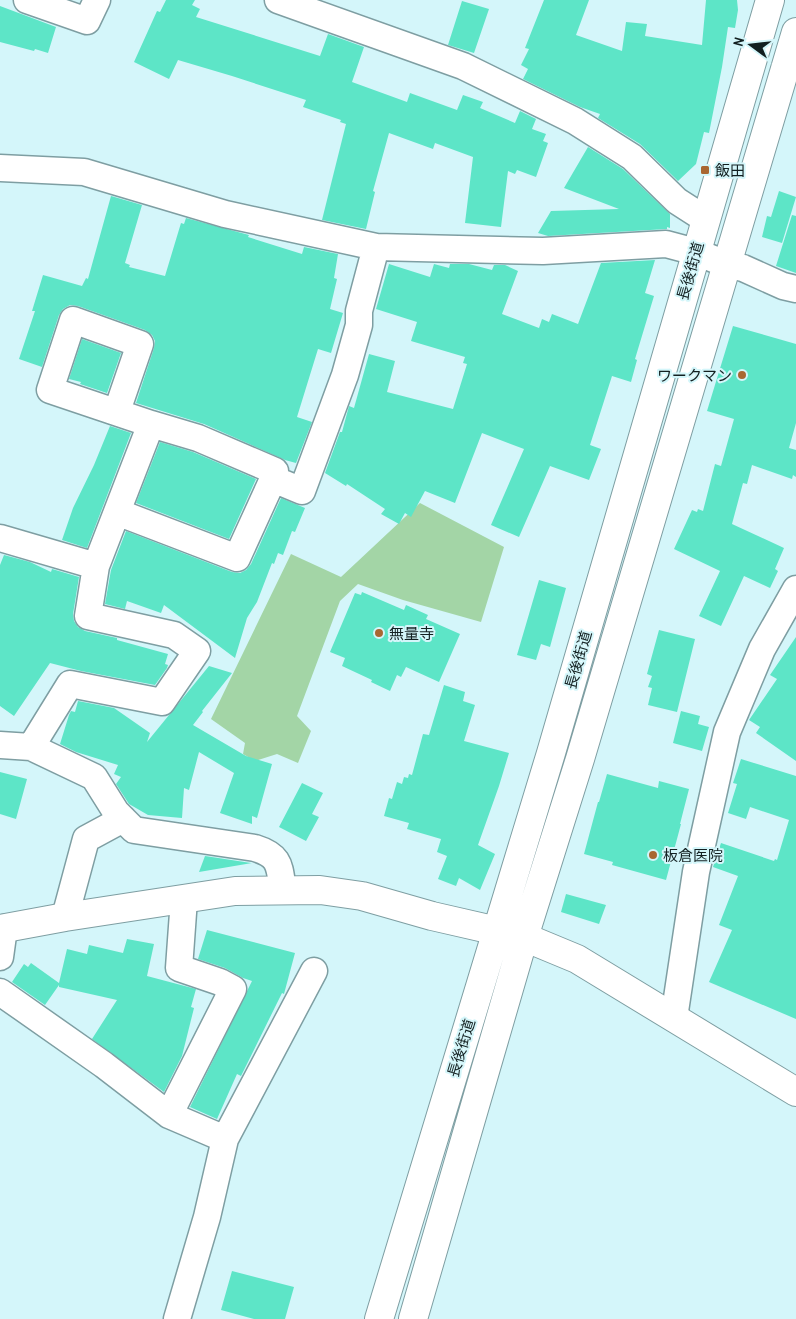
<svg xmlns="http://www.w3.org/2000/svg" width="796" height="1319" font-family="'Archivo Narrow','Noto Sans JP',sans-serif">
<style>
.green{fill:#a3d5a6}
.building{fill:#5de5c7}
.lines{fill:none;stroke-linecap:round;stroke-linejoin:round}
.street-casing{stroke:#7e9ea2;stroke-width:29}
.secondary-casing{stroke:#7e9ea2;stroke-width:30}
.primary-casing{stroke:#7e9ea2;stroke-width:30}
.street{stroke:#fff;stroke-width:26}
.secondary{stroke:#fff;stroke-width:28}
.primary{stroke:#fff;stroke-width:28}
.poi-dot{fill:#a96732;stroke:#d4f6fa;stroke-width:2}
.labels{text-anchor:middle;dominant-baseline:central;stroke-width:4;stroke-linejoin:round;paint-order:stroke}
.poi-label{font-size:15px;fill:#132021;stroke:#d4f6fa;text-anchor:start}
.street-label{font-size:15px;fill:#132021;stroke:#d4f6fa}
</style>
<rect width="100%" height="100%" fill="#d4f6fa"/>
<path class="green" d="M420 503 504 547 481 622 403 600 358 584 340 601 297 716 311 731 298 763 277 754 255 761 243 754 245 743 211 719 291 554 341 577Z"/>
<path class="building" d="M166 0H195L192 5 200 9 196 17 320 56 328 34 364 47 352 82 407 102 410 93 457 110 463 95 483 102 480 108 515 123 520 111 536 119 532 129 546 134 543 141 548 143 536 177 517 170 515 174 508 171 501 227 465 223 473 157 435 143 433 149 389 133 373 191 375 192 366 229 322 220 346 124 340 122 341 120 303 107 306 100 232 76 178 60 169 79 134 62 157 11 160 12Z
M544 0H589L576 35 622 51 626 22 647 24 645 36 702 45 706 0H737L738 10 735 28 728 27 722 67 709 133 704 132 696 164 678 181 640 144 598 118 600 114 580 107 523 79 528 69 521 65 529 49 525 48Z
M462 1 489 9 474 53 448 45Z
M0 6 56 27 48 53 35 49 34 51 0 42Z
M588 147 623 169 670 214V228L667 227V229L548 236 538 233 551 211 619 209 564 188Z
M779 191 796 197 782 243 762 237 767 216 771 217Z
M111 196 142 205 125 263 130 265 129 267 165 276 181 223 184 224 186 218 249 235 248 237 302 254 304 247 338 254 334 278 337 279 330 309 343 313 331 353 318 349 297 417 312 422 296 463 285 460 204 424 136 403 154 348 155 341 152 335 145 330 78 306 70 305 63 309 59 315 42 367 19 359 35 311H32L43 275 82 286 86 278 88 279Z
M792 215 796 216V273L776 266Z
M655 260 645 293 654 296 635 359 637 360 631 382 612 376 590 445 601 449 589 480 550 466 519 537 491 525 524 449 482 433 455 503 425 491 411 517 405 513 399 524 381 514 385 509 347 484 346 486 325 473 340 432H342L349 406 354 408 369 354 395 361 387 392 453 409 467 364 463 363 465 357 411 341 417 322 376 309 389 264 430 277 434 264 449 268 450 264H469L492 270 494 265H505L518 271 502 314 539 328 542 319 549 322 552 314 578 324 601 263Z
M733 326 796 344V423L789 448 796 450V477L793 475 792 479 752 465 747 484 743 483 732 524 784 548 775 569 778 571 770 588 744 576 721 626 699 616 720 571 674 549 692 510 697 512 698 509 703 511 715 464 721 466 734 419 707 411Z
M82 339 121 353 107 393 80 384 81 382 69 379Z
M110 426 131 433 87 548 62 540 73 508 94 465Z
M160 442 193 452 256 479 229 539 136 503Z
M281 498 305 508 295 532 292 531 283 555 278 553 274 564 272 563 257 602 247 618 235 658 164 605 161 613 127 601 125 609 105 604 111 570 126 531 232 572 240 573 246 570 251 564Z
M4 555 30 562 51 572 52 569 79 577 73 614 74 621 78 627 85 631 117 638V640L168 654 165 664 168 665 167 668 155 685 81 671 50 663 14 716 0 706V565Z
M539 580 566 588 550 647 541 644 536 660 517 655Z
M362 592 404 610 406 605 428 615 426 619 460 634 439 682 406 667 401 677 397 675 390 691 371 682 372 680 342 666 345 658 330 652 355 593 361 595Z
M659 630 695 639 677 712 648 705 652 688 648 687 652 676 647 674Z
M796 637V761L756 733 760 727 749 720 777 679 770 675Z
M209 666 232 673 202 711 203 712 193 725 246 756 272 764 257 818 252 816V824L220 813 234 773 199 752 189 790 184 788 182 818 148 815 129 804 116 784 121 777 114 774 118 765 76 752 60 744 69 715 71 711 75 712 78 701 114 708 150 733 147 742Z
M444 685 465 692 463 701 475 705 464 741 509 753 499 786 478 845 495 854 480 890 459 878 456 886 438 879 447 856 437 852 441 839 407 829 409 823 384 816 389 798 392 799 397 782 402 784 404 777 408 778 409 774 412 775 423 734 429 735Z
M681 711 700 716 698 724 709 727 702 751 673 743Z
M741 759 796 776V1019L709 982 732 930 719 925 738 876 713 867 721 843 774 861 775 859 777 860 789 820 750 807 746 819 728 813 737 784 733 783Z
M0 772 27 779 16 819 0 814Z
M607 774 658 788 659 781 689 789 680 824H681L666 880 612 865 613 862 584 854 598 802H599Z
M302 783 323 793 312 814 319 817 306 841 279 827Z
M205 856 251 863H252L199 872Z
M566 894 606 905 599 924 561 912Z
M207 930 295 953 284 994 282 993 241 1076 237 1074 217 1119 190 1107 252 981 243 978 225 968 198 959Z
M127 939 154 944 147 976 196 989 191 1007 194 1008 182 1056 164 1092 92 1039 117 1000 59 987V985L45 1005 12 982 24 964 28 967 31 963 59 983 67 949 87 954 89 945 123 953Z
M232 1271 294 1287 285 1319H254L221 1310Z"/>
<g class="lines">
<g class="street-casing">
<path id="street" d="M27 0 87 21 97 0
M278 0 463 66 575 121 632 157 677 201 705 219
M0 168 84 172 225 214 376 247 543 251 666 244 696 252 726 264 743 268 783 286 796 289
M117 411 140 344 73 320 50 390 151 424 198 438 275 471 273 479 237 558 117 512
M273 479 302 491 345 375 359 325V311L376 247
M0 538 96 566
M0 745 31 747 94 777 116 812 134 830 255 848C281 856 279 866 283 890
M31 747 70 684 162 702 197 651 174 635 88 616 96 566 151 424
M65 917 86 839 123 819
M0 957 4 928
M0 992 104 1065 169 1115 225 1139
M674 1018 696 872 727 732 762 649 796 589
M169 1115 233 989 220 982 179 968 184 899
M177 1319 207 1217 225 1139 314 971"/>
</g>
<g class="secondary-casing">
<path id="secondary" d="M0 929 65 917 235 891 320 890 362 896 432 916 524 937 577 959 796 1092"/>
</g>
<g class="primary-casing">
<path id="primary" d="M379 1319 551 753 770 0
M413 1319 524 937 580 759 796 32"/>
</g>
<use href="#street" class="street"/>
<use href="#secondary" class="secondary"/>
<use href="#primary" class="primary"/>
</g>
<g class="poi-dot">
<rect x="700" y="165" width="10" height="10" rx="2.5"/>
<circle cx="742" cy="375" r="5"/>
<circle cx="379" cy="633" r="5"/>
<circle cx="653" cy="855" r="5"/>
</g>
<g class="labels">
<g class="poi-label">
<text x="715" y="170">飯田</text>
<text x="732" y="375" text-anchor="end">ワークマン</text>
<text x="389" y="633">無量寺</text>
<text x="663" y="855">板倉医院</text>
</g>
<g class="street-label">
<text transform="translate(690 271) rotate(-74)">長後街道</text>
<text transform="translate(578 660) rotate(-74)">長後街道</text>
<text transform="translate(461 1048) rotate(-73)">長後街道</text>
</g>
</g>
<g transform="translate(751 45) rotate(285)" stroke="#d4f6fa" stroke-width="4" paint-order="stroke">
<path d="M0-4L9 19L0 12L-9 19Z" fill="#132021"/>
<text y="-8" font-size="14" font-weight="bold" text-anchor="middle" fill="#132021">N</text>
</g>
</svg>
